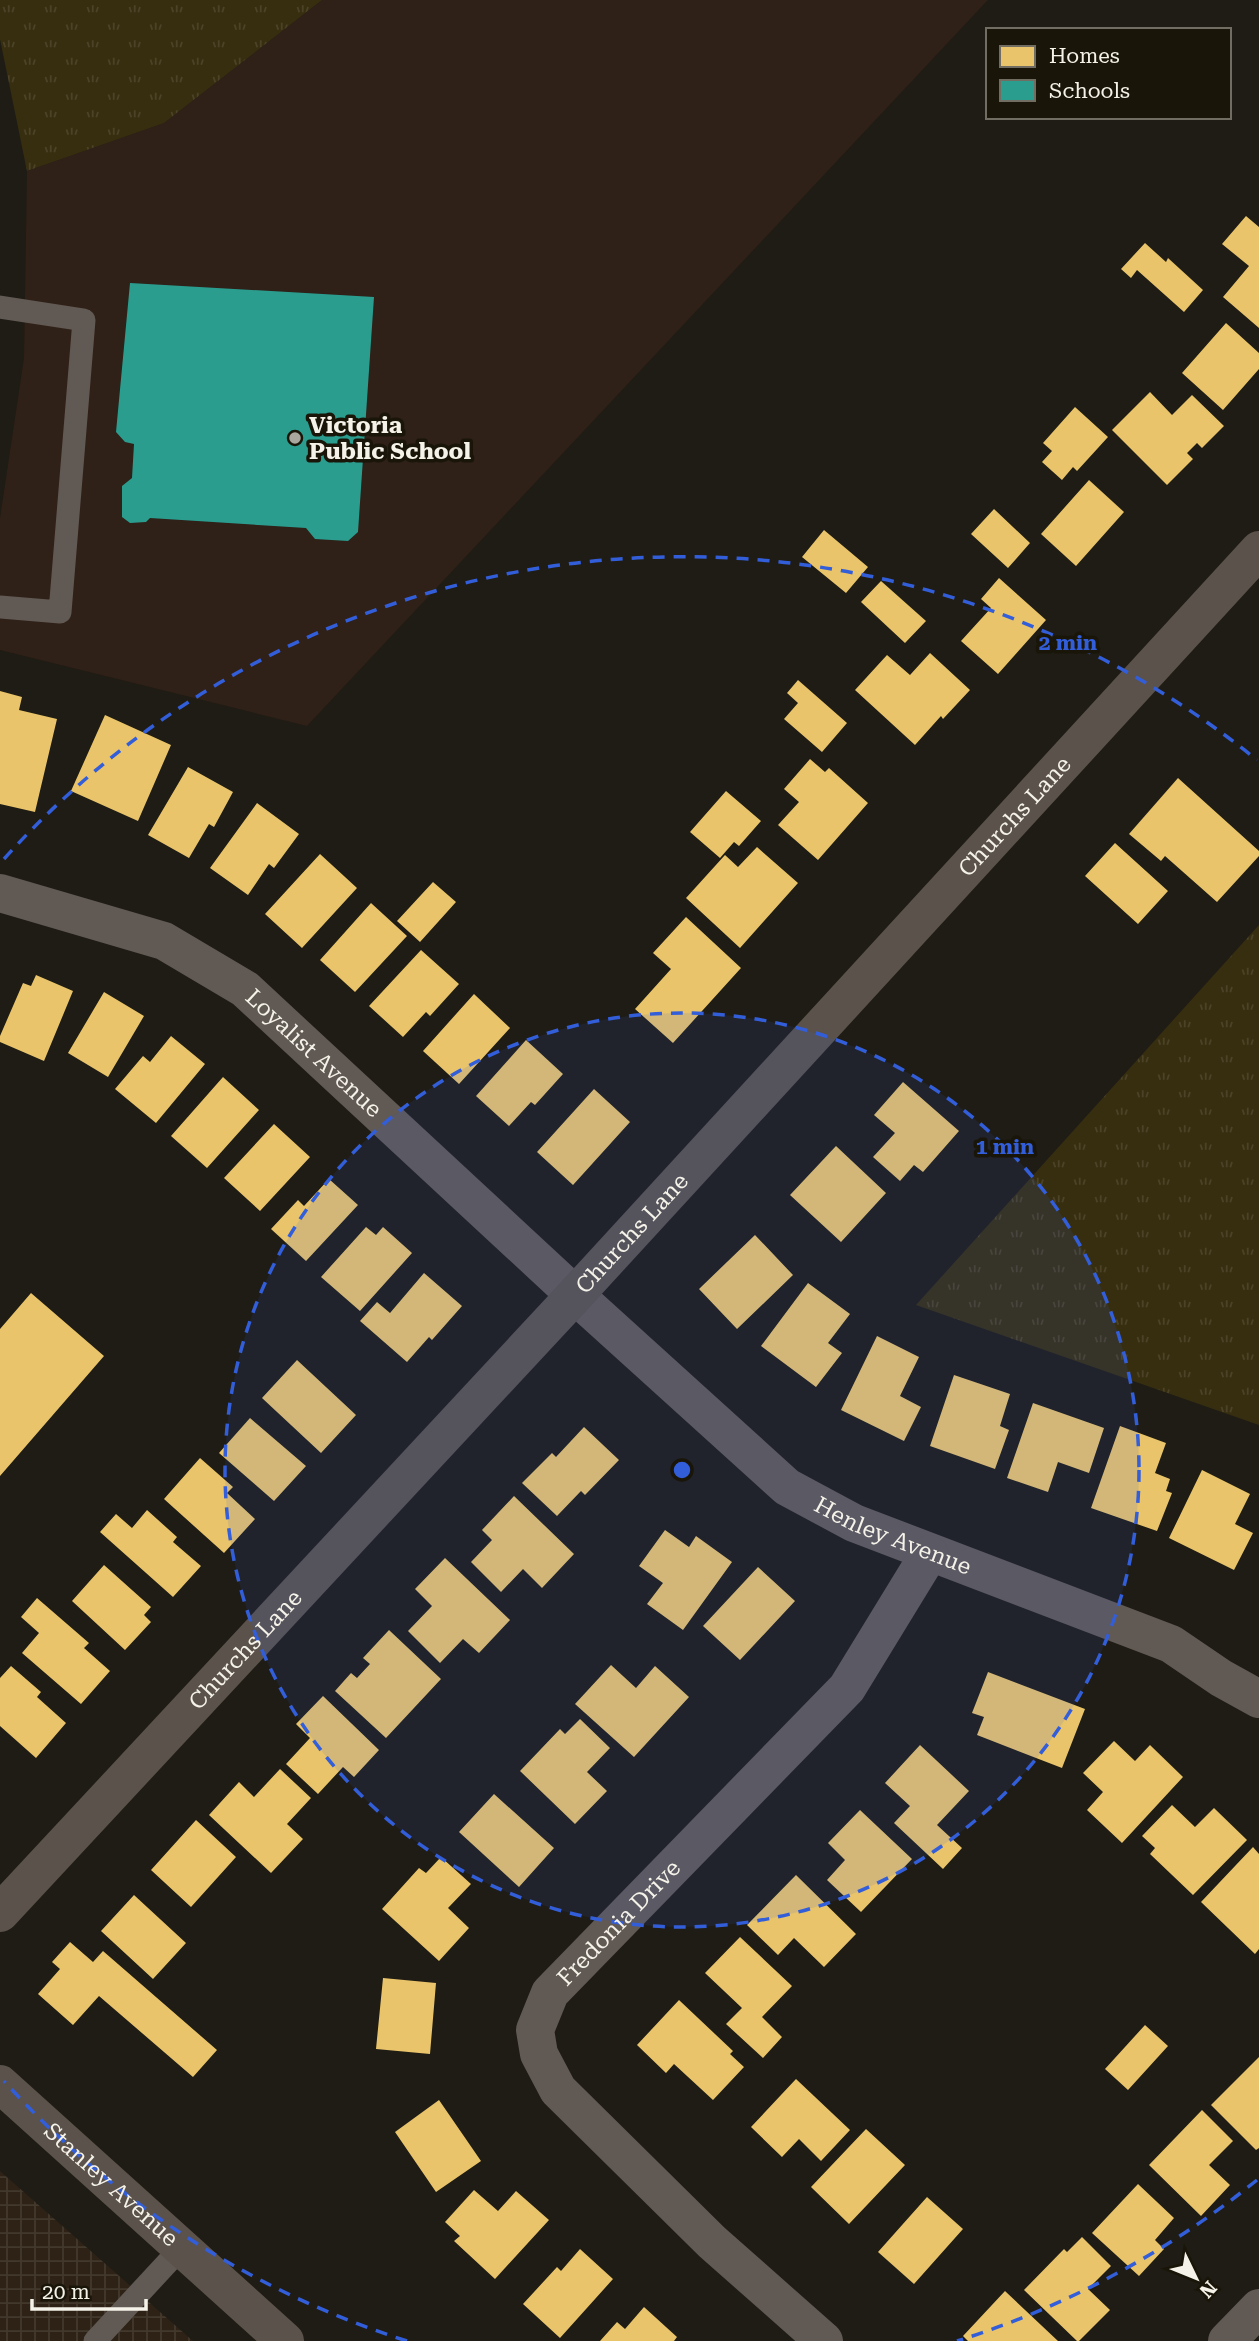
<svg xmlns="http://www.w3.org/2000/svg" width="1259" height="2341" font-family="'Roboto Serif',serif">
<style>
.industrial{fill:url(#industrial-grid)}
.education{fill:#2f2018}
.park{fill:url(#park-tufts)}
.homes{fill:#e9c46a}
.schools{fill:#2a9d8f}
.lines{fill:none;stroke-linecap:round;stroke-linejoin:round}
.lane{stroke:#615953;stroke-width:23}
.street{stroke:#615953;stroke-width:38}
.secondary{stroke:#5a524b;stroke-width:38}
.ring{fill:none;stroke:#335eda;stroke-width:3.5;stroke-dasharray:12 9}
.poi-dot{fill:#aaa79e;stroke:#191508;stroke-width:2.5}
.labels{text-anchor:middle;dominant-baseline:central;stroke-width:7;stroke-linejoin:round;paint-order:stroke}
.poi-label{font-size:23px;font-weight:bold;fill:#f5f2e9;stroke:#191508;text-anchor:start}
.street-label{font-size:23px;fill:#f5f2e9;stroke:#191508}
.centre{fill:#335eda;stroke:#191508;stroke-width:3.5}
.ring-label{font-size:21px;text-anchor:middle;font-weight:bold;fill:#335eda;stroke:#191508;stroke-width:7;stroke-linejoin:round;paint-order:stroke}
</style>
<defs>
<pattern id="industrial-grid" width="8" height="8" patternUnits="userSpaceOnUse" patternTransform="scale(1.75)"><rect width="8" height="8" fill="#2d2215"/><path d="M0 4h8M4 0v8" fill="none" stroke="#42382c"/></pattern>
<pattern id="park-tufts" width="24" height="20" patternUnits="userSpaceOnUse" patternTransform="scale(1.75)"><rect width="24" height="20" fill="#372e10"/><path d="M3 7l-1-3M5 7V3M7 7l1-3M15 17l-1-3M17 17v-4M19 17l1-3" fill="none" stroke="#4b4227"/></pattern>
</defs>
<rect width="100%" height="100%" fill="#1e1c14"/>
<path class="industrial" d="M0 2171 193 2341H0Z"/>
<path class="education" d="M322 0H988L307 726 0 650V518L24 358 27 171 164 123Z"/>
<path class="park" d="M0 0H322L164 123 27 171 0 39Z
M1259 925V1425L916 1305Z"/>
<path class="homes" d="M1246 216 1259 227V328L1223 297 1249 266 1222 244Z
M1145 243 1166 262 1168 258 1203 290 1184 312 1137 270 1131 278 1121 269Z
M1226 323 1259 353V369L1223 410 1182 373Z
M1150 392 1172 415 1192 395 1224 426 1202 448 1197 443 1187 453 1193 459 1167 485 1112 430Z
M1075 407 1108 437 1077 471 1073 467 1062 480 1042 462 1052 451 1043 443Z
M1089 480 1124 512 1076 566 1041 534Z
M994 509 1030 543 1008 568 971 534Z
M824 530 868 567 846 593 802 557Z
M999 578 1046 620 998 674 961 641 991 608 981 599Z
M881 581 926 621 905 643 861 602Z
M930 653 970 690 943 719 941 716 915 745 855 690 887 655 910 675Z
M798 680 847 723 822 752 784 719 798 703 787 693Z
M0 691 22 697 19 710 57 719 35 812 0 804Z
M105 715 171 745 138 821 71 791Z
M810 759 825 772 829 768 868 803 818 860 778 825 799 802 784 789Z
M188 767 233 792 214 827 209 824 189 858 148 835Z
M1178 778 1259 851V856L1217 902 1165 856 1161 861 1129 834Z
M726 791 761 821 739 846 734 842 720 858 690 832Z
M257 803 299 834 274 868 269 864 248 895 210 868Z
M1115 843 1168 891 1138 924 1085 876Z
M757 847 798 883 740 948 686 898 725 855 738 867Z
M320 854 357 888 302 948 265 914Z
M433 882 456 902 420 942 397 921Z
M371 903 407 936 355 992 320 960Z
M686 917 741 968 673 1043 635 1009 671 969 653 953Z
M421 950 459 984 430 1016 426 1012 403 1037 369 1006Z
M36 975 73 991 44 1061 0 1042V1036L23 983 31 986Z
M104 992 144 1016 108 1077 68 1053Z
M474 994 510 1028 459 1084 423 1051Z
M171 1036 205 1064 156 1123 115 1089 143 1056 150 1062Z
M526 1040 563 1074 535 1105 531 1102 509 1126 476 1096Z
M223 1077 259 1110 207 1168 171 1136Z
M903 1082 959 1131 923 1172 914 1165 900 1181 873 1157 895 1133 874 1115Z
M594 1089 630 1122 573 1185 537 1152Z
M274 1124 310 1157 260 1211 224 1178Z
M836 1146 886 1193 841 1242 790 1195Z
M329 1179 358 1205 306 1261 271 1229 298 1200 304 1206Z
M366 1227 376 1235 383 1227 412 1253 360 1311 321 1277Z
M755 1235 793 1275 737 1329 699 1289Z
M424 1273 462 1306 432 1340 429 1337 407 1362 360 1321 377 1302 390 1313Z
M808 1283 850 1314 828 1343 842 1353 816 1387 761 1346Z
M31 1293 104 1356 0 1476V1329Z
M877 1336 919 1357 900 1396 921 1407 904 1441 841 1410Z
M297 1360 356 1415 321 1453 262 1398Z
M954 1375 1010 1394 1000 1426 1009 1430 995 1469 930 1446Z
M1033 1403 1104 1428 1089 1473 1058 1462 1048 1492 1007 1478Z
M250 1418 306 1466 274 1501 219 1453Z
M1120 1426 1166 1443 1155 1473 1170 1479 1166 1491 1172 1493 1157 1531 1091 1508Z
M584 1427 619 1460 585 1495 581 1491 557 1516 522 1483 552 1453 556 1457Z
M200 1458 233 1487 227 1493 255 1519 224 1553 164 1499Z
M1202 1470 1250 1494 1235 1524 1253 1533 1234 1570 1169 1538Z
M514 1496 574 1554 542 1588 523 1569 501 1592 471 1562 492 1540 482 1530Z
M147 1510 177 1537 173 1542 201 1566 173 1597 100 1532 116 1514 132 1528Z
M665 1530 689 1547 696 1536 732 1562 683 1630 647 1604 663 1583 639 1566Z
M445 1558 510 1620 479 1653 463 1639 440 1663 408 1631 432 1606 415 1589Z
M104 1565 151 1607 144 1615 151 1622 125 1650 72 1601Z
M758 1567 795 1601 740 1660 703 1626Z
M37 1598 89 1643 84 1648 110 1671 81 1704 22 1653 39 1633 21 1617Z
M389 1630 441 1679 386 1738 335 1691 351 1673 357 1678 370 1664 363 1658Z
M611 1665 636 1688 655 1666 689 1697 634 1757 575 1704Z
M11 1666 41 1692 37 1697 66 1723 36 1758 0 1726V1678Z
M988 1672 1085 1709 1062 1768 977 1735 984 1717 972 1713Z
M323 1696 379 1750 354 1777 343 1767 318 1794 286 1764 310 1738 296 1724Z
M580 1719 610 1748 587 1772 607 1791 575 1824 520 1771 560 1729 565 1734Z
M1114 1741 1135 1761 1150 1745 1183 1777 1122 1843 1087 1810 1103 1792 1083 1773Z
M920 1745 969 1791 937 1825 962 1848 943 1869 894 1823 910 1806 885 1783Z
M280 1769 311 1798 287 1824 303 1839 271 1873 209 1815 239 1782 254 1797Z
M494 1794 554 1848 519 1887 459 1832Z
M1172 1805 1195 1827 1214 1808 1247 1840 1193 1895 1150 1854 1155 1848 1142 1836Z
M860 1810 912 1859 861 1912 827 1880 845 1860 828 1843Z
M196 1820 236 1857 191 1907 151 1870Z
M1253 1847 1259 1854V1949L1255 1954 1201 1902Z
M441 1857 471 1884 448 1908 469 1928 439 1961 382 1909 419 1868 426 1873Z
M796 1875 856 1934 824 1967 794 1938 778 1955 747 1925Z
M134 1895 186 1943 153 1979 101 1931Z
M740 1937 792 1986 762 2017 782 2037 763 2058 726 2024 742 2008 705 1973Z
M70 1942 93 1962 103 1951 217 2050 193 2077 99 1996 73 2025 38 1994 60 1969 52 1962Z
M383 1978 436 1983 430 2054 376 2049Z
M679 2000 733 2051 730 2054 744 2067 713 2100 674 2064 666 2073 637 2045Z
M1145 2025 1168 2046 1128 2090 1105 2069Z
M1259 2057V2148L1256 2150 1211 2105Z
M796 2079 850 2130 821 2161 799 2139 782 2157 751 2127Z
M439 2100 481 2161 436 2192 395 2132Z
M1202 2110 1233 2141 1209 2165 1230 2185 1201 2216 1149 2165Z
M866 2129 905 2165 849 2224 811 2187Z
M1138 2184 1174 2218 1155 2240 1164 2249 1139 2276 1092 2233Z
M474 2190 498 2211 516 2191 549 2220 495 2279 454 2241 460 2236 445 2222Z
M927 2197 963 2229 914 2284 878 2252Z
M1082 2237 1111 2266 1088 2289 1110 2310 1079 2341H1077L1024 2290 1064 2249 1067 2252Z
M580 2249 613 2279 560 2338 523 2304 557 2267 561 2271Z
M1005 2291 1058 2341H968L963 2336Z
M644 2307 677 2337 674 2341H600L617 2322 625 2329Z"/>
<path class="schools" d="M130 283 374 297 358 532 348 541 315 539 306 528 150 518 146 522 130 523 122 517V486L132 478 134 444 125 442 116 432Z"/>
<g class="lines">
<path class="lane" d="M0 307 84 320 60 612 0 607
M95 2341 182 2247"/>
<g class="street">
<path id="s1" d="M0 893 164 941 245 989 575 1295 787 1487 854 1523 1171 1644 1221 1678 1259 1699"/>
<path id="s2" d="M824 2341 712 2242 558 2090 539 2054 535 2030 550 1993 847 1688 929 1554"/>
<path d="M1227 2341 1259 2308"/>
</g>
<g class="secondary">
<path id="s3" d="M0 1913 575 1295 1259 550"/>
<path id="s4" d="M0 2084 285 2341"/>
</g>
</g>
<circle cx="682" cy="1470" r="457" fill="#335eda" fill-opacity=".12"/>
<g class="ring">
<circle cx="682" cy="1470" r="457"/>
<path d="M1257 2180A913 913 0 0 1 957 2341M407 2341A913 913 0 0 1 4 2081M4 859A913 913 0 0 1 1257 760"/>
</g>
<circle class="poi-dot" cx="295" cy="438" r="7"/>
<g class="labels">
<g class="poi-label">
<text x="309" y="425">Victoria<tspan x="309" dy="26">Public School</tspan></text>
</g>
<g class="street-label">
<text stroke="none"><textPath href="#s3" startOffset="1494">Churchs Lane</textPath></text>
<text stroke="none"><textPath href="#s1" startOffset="359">Loyalist Avenue</textPath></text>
<text stroke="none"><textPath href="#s3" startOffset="928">Churchs Lane</textPath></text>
<text stroke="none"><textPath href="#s1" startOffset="1118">Henley Avenue</textPath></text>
<text stroke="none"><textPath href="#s3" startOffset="360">Churchs Lane</textPath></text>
<text stroke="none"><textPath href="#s2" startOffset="569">Fredonia Drive</textPath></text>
<text stroke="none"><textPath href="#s4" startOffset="150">Stanley Avenue</textPath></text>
</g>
</g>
<circle cx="682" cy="1470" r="10" class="centre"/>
<g class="ring-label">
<text x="1068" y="650">2 min</text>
<text x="1005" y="1154">1 min</text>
</g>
<rect x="986" y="28" width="245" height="91" fill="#191508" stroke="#716d62" stroke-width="2"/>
<rect x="1000" y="46" width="35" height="21" fill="#e9c46a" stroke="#716d62" stroke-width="2"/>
<text x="1049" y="63" font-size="21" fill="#f5f2e9">Homes</text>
<rect x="1000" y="80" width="35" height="21" fill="#2a9d8f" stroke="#716d62" stroke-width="2"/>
<text x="1049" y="98" font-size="21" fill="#f5f2e9">Schools</text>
<g transform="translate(1196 2278) rotate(133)" stroke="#191508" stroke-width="5" paint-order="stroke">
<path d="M0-5L12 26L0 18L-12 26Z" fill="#f5f2e9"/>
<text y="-10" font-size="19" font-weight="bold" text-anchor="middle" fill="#f5f2e9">N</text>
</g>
<path d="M32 2299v10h114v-10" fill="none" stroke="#f5f2e9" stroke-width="3.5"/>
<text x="42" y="2299" font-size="21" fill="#f5f2e9" stroke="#191508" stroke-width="5" paint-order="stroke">20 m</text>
</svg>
